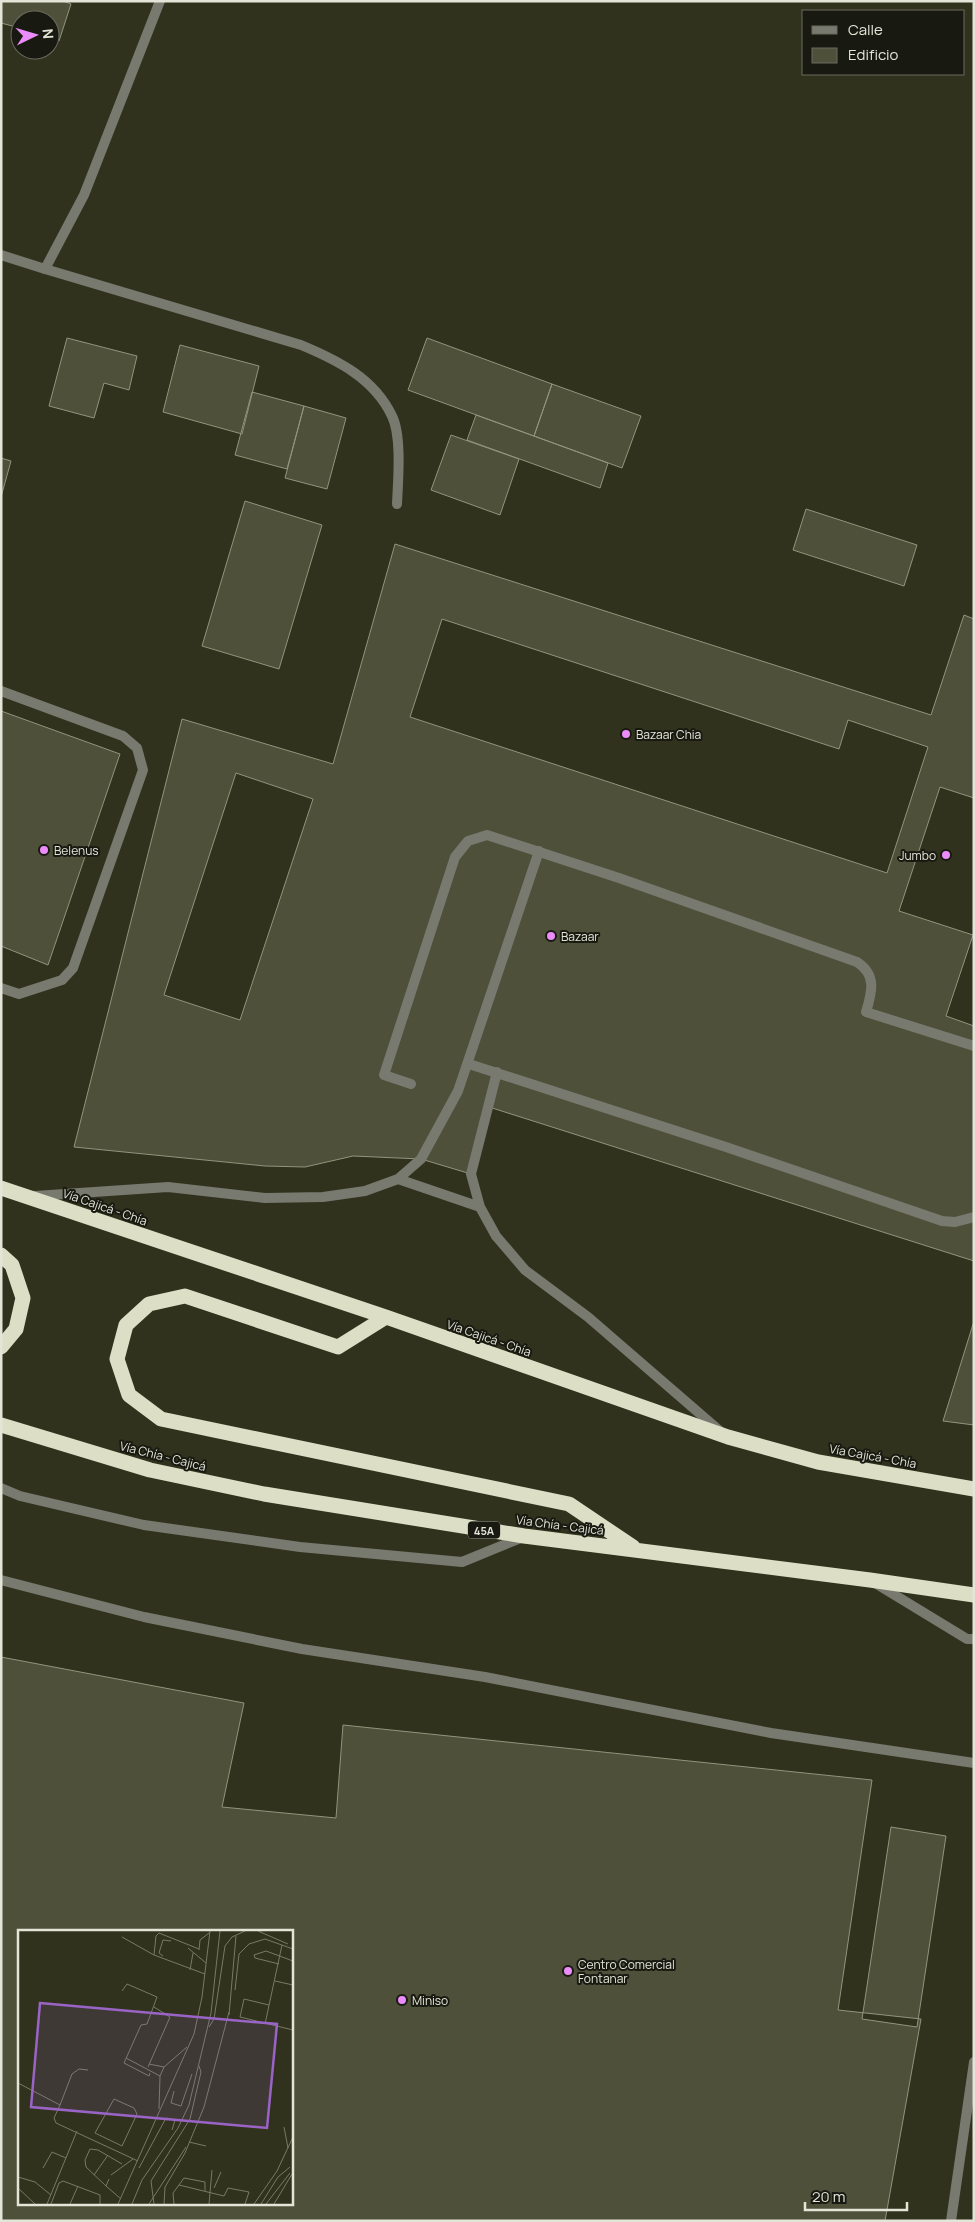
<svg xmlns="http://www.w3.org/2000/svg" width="975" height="2222" font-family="Manrope,sans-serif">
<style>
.building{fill:#4e503a;stroke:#92947c;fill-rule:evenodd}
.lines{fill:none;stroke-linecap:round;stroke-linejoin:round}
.lane{stroke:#78796f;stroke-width:10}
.street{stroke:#78796f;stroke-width:10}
.highway{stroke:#dcdfc5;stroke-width:15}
.poi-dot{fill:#ec8cfb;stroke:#181910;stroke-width:2}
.labels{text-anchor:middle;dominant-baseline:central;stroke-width:4;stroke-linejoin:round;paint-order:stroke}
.shield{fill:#181910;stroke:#a7a89c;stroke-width:1}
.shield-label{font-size:11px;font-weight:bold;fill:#e4e5d8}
.poi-label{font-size:12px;fill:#e4e5d8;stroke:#181910;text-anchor:start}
.street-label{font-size:12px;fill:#e4e5d8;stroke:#181910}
.inset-road{fill:none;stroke:#787a68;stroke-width:1}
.view{fill:#9a64c6;fill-opacity:0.15;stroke:#9a64c6;stroke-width:2.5}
.inset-edge{fill:none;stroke:#e4e5d8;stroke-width:2.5}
</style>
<rect width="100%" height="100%" fill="#30321d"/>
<path class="building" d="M1 1H63L71 4 59 41 50 38V20H20V28L1 23Z
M67 338 137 356 129 390 104 383 94 418 49 406Z
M427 338 552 384 534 436 408 390Z
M180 345 259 366 242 434 163 412Z
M552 384 641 416 622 468 534 436Z
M252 392 304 406 287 469 235 455Z
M304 406 346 418 327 489 285 478Z
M476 415 608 463 600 488 467 440Z
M451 435 519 459 500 515 431 490Z
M1 458 11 461 1 497Z
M245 501 322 525 279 669 202 646Z
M806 509 917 545 904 586 793 550Z
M395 544 931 715 964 615 974 619V1261L489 1107 471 1174 421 1159 353 1156 305 1167 265 1166 74 1147 182 719 333 764Z
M442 619 839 749 848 720 928 747 887 873 410 717Z
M1 711 120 754 48 965 1 946Z
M236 773 313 799 240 1020 164 995Z
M940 787 974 798V1026L946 1016 973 935 899 911Z
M974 1321V1425L943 1421Z
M1 1657 244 1703 222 1807 336 1818 343 1725 872 1780 838 2010 921 2019 885 2221H1ZM19 1931H291V2203H19Z
M891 1827 946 1836 917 2027 862 2019Z"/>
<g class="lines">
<path class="lane" d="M45 269 301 345C337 360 374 378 392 416 402 436 398 481 397 504
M1 691 123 736 137 748 143 770 73 968 62 980 19 994 1 988
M469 1064 726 1147 942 1221 955 1222 974 1217
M411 1084 384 1075 455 857 468 841 487 835 619 878 857 962C877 975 872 992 866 1012L974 1046
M398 1179 421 1159 458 1091 539 851
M35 1196 168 1187 265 1198 323 1197 365 1191 398 1179 480 1207 496 1236 525 1270 588 1317 721 1432
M480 1207 471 1174 497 1072
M1 1580 144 1617 302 1649 485 1677 771 1733 974 1763
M951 2221 974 2062"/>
<path class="street" d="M1 255 45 269 84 195 160 1
M1 1488 20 1496 144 1525 300 1547 462 1562 523 1537
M875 1583 967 1639H974"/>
<path class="highway" d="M1 1188 386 1317 728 1437 818 1462 974 1489
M1 1255 12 1265 23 1298 16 1329 1 1347
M386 1317 338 1347 185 1296 149 1304 126 1325 117 1359 129 1395 161 1419 569 1504 633 1547
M1 1425 150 1470 264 1494 524 1536 870 1580 974 1595"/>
</g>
<g class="poi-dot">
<circle cx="626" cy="734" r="5"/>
<circle cx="44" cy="850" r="5"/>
<circle cx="946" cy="855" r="5"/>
<circle cx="551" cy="936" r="5"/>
<circle cx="568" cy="1971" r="5"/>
<circle cx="402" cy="2000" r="5"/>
</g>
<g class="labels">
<rect class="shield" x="468" y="1521.5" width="32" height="17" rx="4"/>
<g class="shield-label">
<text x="484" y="1530">45A</text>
</g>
<g class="poi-label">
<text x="636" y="734">Bazaar Chia</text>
<text x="54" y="850">Belenus</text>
<text x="936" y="855" text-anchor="end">Jumbo</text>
<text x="561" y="936">Bazaar</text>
<text x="578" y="1964">Centro Comercial<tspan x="578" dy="14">Fontanar</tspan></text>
<text x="412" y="2000">Miniso</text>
</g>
<g class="street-label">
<text transform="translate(105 1207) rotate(19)">Vía Cajicá - Chía</text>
<text transform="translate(489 1338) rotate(19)">Vía Cajicá - Chía</text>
<text transform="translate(163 1456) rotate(14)">Vía Chía - Cajicá</text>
<text transform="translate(873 1456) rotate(10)">Vía Cajicá - Chía</text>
<text transform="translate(560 1525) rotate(7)">Vía Chía - Cajicá</text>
</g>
</g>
<g transform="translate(18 1930)">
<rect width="275" height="275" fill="#30321d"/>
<path class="inset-road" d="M240 1 270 14M104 7 136 25M170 18 188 33M181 19 141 3 138 6 136 25 187 44M181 20 182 10 191 3M145 26 141 23 145 10 153 11M261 34 237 28 236 25 248 21 275 31M172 40 175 23M257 51 275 55M217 60 221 24 231 14 247 9 275 19M104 61 109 54 139 67 129 94 123 95 106 133 131 146 132 143M251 75 226 69 222 87 275 100M211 85 218 6M247 94 264 15M191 97 196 89 207 16 214 7 227 1M108 128 142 146M131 134 146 137M130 137 152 87 136 77M0 153 42 175 36 188 38 193 120 231M156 161 153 173 163 176 174 144M96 169 116 178 119 184 104 216 77 203ZM42 175 54 144 61 139 70 140M141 179 142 146 146 137 169 117M266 197 270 218M171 212 188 216M25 238 34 222 48 228M121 238 148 188 157 190 154 200M76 245 90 225M93 245 115 229M0 247 17 252 33 265M91 249 88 256 103 269M161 255 166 248 187 252V261M88 256 68 237 67 230 72 219 80 220 104 234M0 258 17 274M196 258 203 242M29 274 59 201M33 274 41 253 45 251 82 265V274M52 274 60 256M100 274 176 104 184 67 192 1M114 274 124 250 160 198 171 175 193 83 202 1M131 274 168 217M136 274 133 251 172 189 183 142 181 136M146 274 147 257 167 223 186 177 211 82M156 274 155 263 161 255 206 266 210 258 231 262 227 274M191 274 194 240M236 274 259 241 275 207M243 274 260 247 272 237M248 274 272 243M256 274 274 244"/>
<path class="view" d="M22 73 259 94 249 198 13 177Z"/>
<rect width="275" height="275" class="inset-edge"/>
</g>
<rect width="975" height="2222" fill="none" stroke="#e4e5d8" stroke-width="5"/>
<rect x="802" y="10" width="162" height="65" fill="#181910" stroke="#6a6b60"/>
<rect x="812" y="26" width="25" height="8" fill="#78796f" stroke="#6a6b60"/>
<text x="848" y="35" font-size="15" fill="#e4e5d8">Calle</text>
<rect x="812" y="48" width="25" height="15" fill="#4e503a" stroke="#6a6b60"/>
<text x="848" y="60" font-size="15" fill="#e4e5d8">Edificio</text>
<g transform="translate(35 35) rotate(85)"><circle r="24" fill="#181910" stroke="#6a6b60"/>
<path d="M0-4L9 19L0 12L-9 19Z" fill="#ec8cfb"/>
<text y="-8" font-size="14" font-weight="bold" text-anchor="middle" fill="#e4e5d8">N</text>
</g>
<path d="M805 2202v8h102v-8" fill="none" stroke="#e4e5d8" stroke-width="2.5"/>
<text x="812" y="2202" font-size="15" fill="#e4e5d8" stroke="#181910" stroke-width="4" paint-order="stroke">20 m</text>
</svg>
